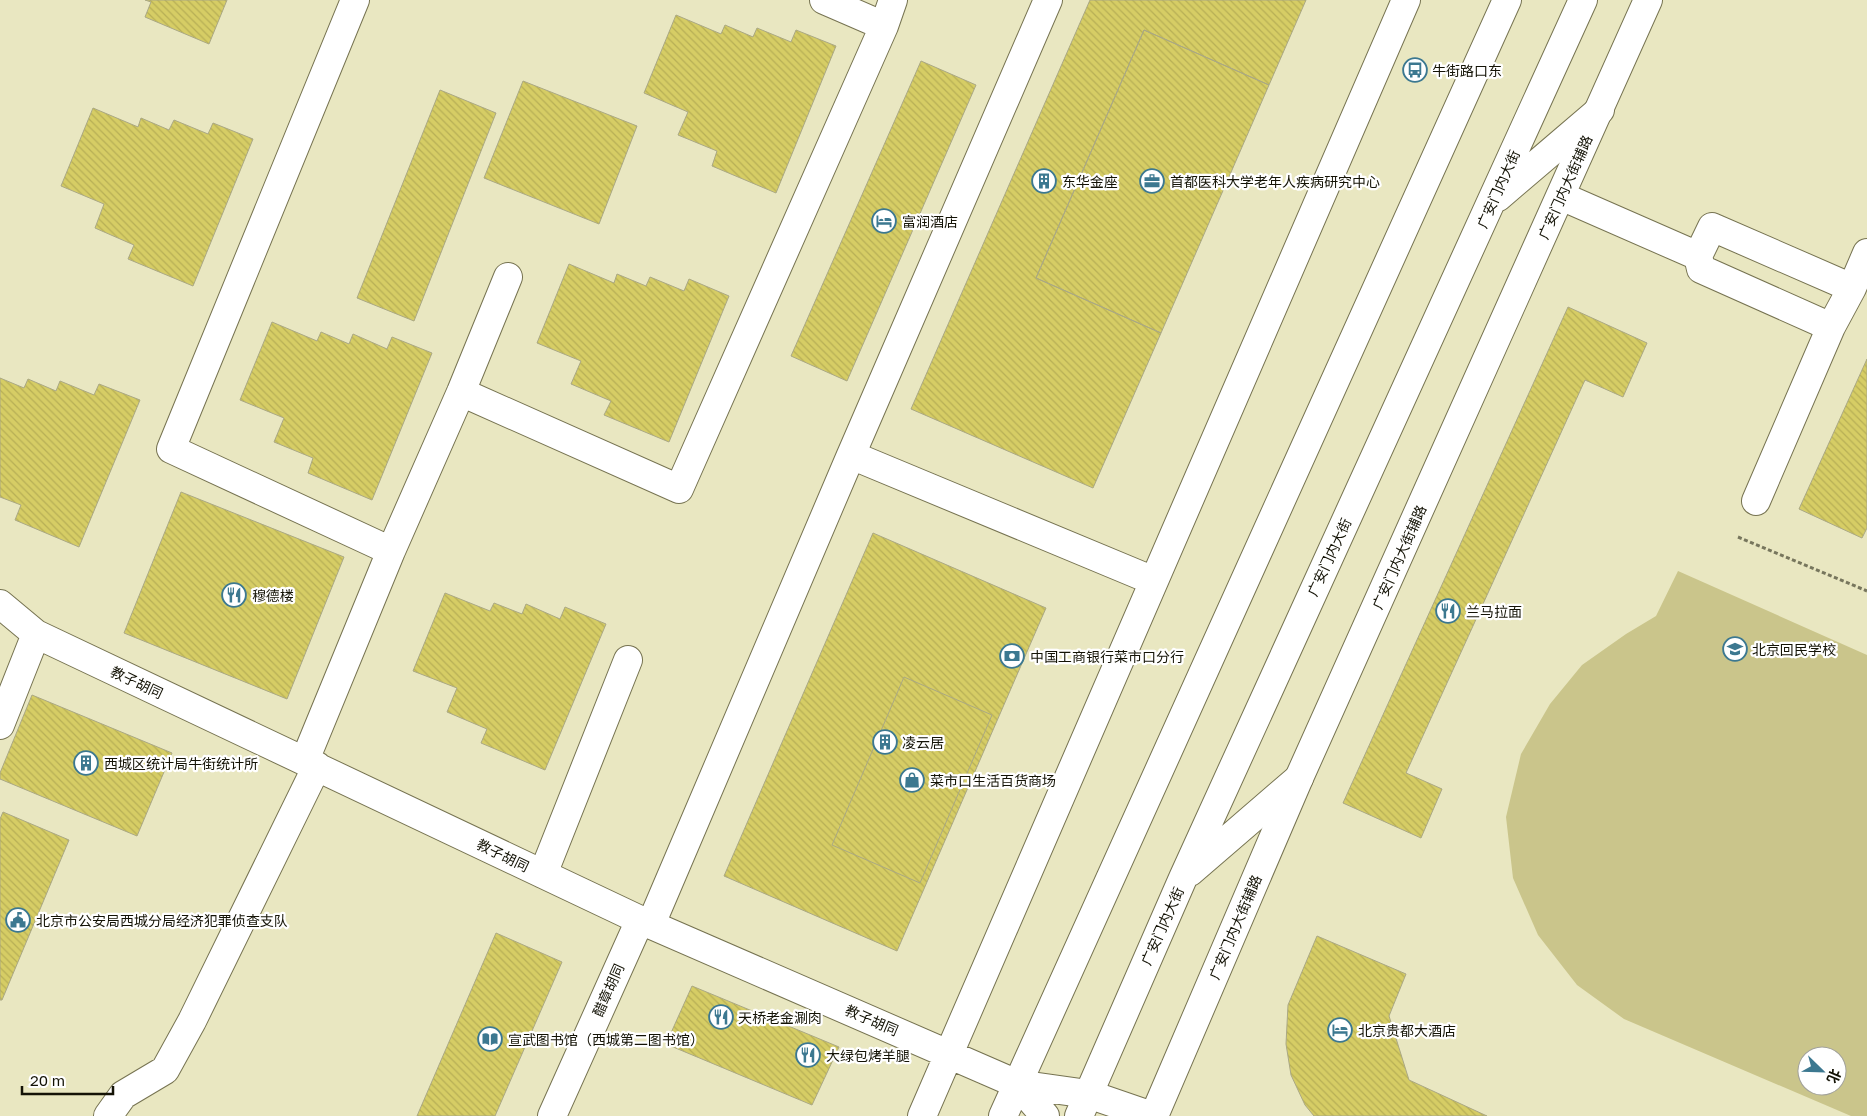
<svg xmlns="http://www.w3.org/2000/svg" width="1867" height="1116" font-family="'Golos Text','Noto Sans SC',sans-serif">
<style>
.garden{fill:#cac58b;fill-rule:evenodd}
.building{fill:url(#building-back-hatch);stroke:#aaa884}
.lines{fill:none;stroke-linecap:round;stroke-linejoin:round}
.minor-casing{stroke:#767351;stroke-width:30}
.major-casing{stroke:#767351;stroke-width:30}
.path{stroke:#77765d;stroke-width:3;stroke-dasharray:4 2.5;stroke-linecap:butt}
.minor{stroke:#fff;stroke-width:28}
.major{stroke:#fff;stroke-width:28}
.labels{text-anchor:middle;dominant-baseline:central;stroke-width:4.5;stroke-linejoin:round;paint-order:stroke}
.poi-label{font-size:14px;fill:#141306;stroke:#fff;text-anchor:start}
.street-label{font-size:14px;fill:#141306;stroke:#fff}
</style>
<defs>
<pattern id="building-back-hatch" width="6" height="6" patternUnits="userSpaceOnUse" patternTransform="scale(1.25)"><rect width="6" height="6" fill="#d6cd65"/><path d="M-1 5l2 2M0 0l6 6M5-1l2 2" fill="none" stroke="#b7af56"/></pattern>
</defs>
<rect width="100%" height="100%" fill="#e9e7c1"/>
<path class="garden" d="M1678 571 1867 655V1116H1851L1624 1019 1577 985 1538 935 1513 878 1506 817 1521 754 1550 704 1582 665 1626 634 1656 616ZM1807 1056H1837V1086H1807Z"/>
<path class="building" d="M145 0H227L209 44 145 17 151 2Z
M1090 0H1306L1269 85 1144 30 1036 278 1161 333 1093 488 911 409Z
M676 15 721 34 725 25 753 37 757 28 791 42 796 30 836 46 776 193 712 166 717 151 678 135 688 112 644 93Z
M1144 30 1269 85 1161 333 1036 278Z
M921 61 976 85 847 381 791 356Z
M523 81 637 126 599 224 484 178Z
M440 90 496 113 414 321 357 298Z
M93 108 138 127 141 118 169 130 174 120 208 134 213 123 253 139 193 286 128 259 134 245 95 228 104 204 61 186Z
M569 264 614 283 617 274 646 286 650 277 684 291 689 279 729 296 669 442 604 415 611 401 571 384 581 361 537 343Z
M1568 307 1647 343 1623 397 1585 380 1406 773 1442 789 1421 838 1343 803Z
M272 322 317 341 321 332 349 344 353 334 387 349 392 337 432 353 372 500 308 473 313 458 274 442 284 418 240 400Z
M1867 359V528L1862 538 1799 509Z
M0 378 24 388 28 379 56 391 60 381 94 395 99 384 140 400 79 547 15 520 21 505 0 497Z
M181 492 344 557 287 699 124 633Z
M873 533 1046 608 897 951 724 876Z
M445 593 490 611 494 603 522 614 526 604 560 619 565 607 606 624 545 770 481 743 487 729 447 712 457 688 413 671Z
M904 677 992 715 920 883 832 845Z
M32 695 172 753 137 836 0 779V773Z
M3 812 69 840 2 1000H0V819Z
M496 933 562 962 495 1116H417Z
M1317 936 1406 974 1389 1016 1409 1080 1487 1116H1314L1305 1105 1291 1075 1286 1044 1288 1005Z
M692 986 839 1047 812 1105 666 1044Z"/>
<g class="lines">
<g class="minor-casing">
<path id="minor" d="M355 0 171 449 391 551
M824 0 884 26
M1048 0 851 455 1154 581
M1561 196 1698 256
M1712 227 1852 288 1831 327 1701 269 1698 256Z
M1852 288 1867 253
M461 392 679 489 884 26 893 0
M1756 501 1831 327
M0 604 36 634 640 920 1017 1084 1088 1094 1152 1116
M0 725 36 634
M305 760 391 551 461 392 508 277
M543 874 628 660
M651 924 851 455
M1017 1084 1045 1116
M108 1116 123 1095 165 1070 192 1021 317 766
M552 1116 640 920
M922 1116 1406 0
M1154 1116 1299 778 1648 0"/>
</g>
<g class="major-casing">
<path id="major" d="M1498 197 1600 110
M1190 872 1299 778
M1003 1116 1507 0
M1079 1116 1183 878 1583 0"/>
</g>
<path class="path" d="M1738 537 1867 591"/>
<use href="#minor" class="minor"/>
<use href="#major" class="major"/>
</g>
<defs>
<g id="bus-ring" transform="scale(1.25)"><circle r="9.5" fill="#fff" stroke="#3c7890" stroke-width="1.5"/><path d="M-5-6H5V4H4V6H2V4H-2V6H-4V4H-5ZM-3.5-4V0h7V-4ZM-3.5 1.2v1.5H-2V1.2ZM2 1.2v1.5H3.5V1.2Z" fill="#3c7890"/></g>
<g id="building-ring" transform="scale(1.25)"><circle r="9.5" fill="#fff" stroke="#3c7890" stroke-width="1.5"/><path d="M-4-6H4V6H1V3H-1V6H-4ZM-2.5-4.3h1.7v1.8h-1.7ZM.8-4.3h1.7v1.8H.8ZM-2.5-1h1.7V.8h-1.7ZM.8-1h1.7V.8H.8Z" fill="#3c7890"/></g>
<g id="office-ring" transform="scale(1.25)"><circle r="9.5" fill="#fff" stroke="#3c7890" stroke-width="1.5"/><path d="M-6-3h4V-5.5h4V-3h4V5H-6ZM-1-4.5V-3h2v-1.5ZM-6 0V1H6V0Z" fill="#3c7890"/></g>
<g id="hotel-ring" transform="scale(1.25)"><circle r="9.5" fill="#fff" stroke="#3c7890" stroke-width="1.5"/><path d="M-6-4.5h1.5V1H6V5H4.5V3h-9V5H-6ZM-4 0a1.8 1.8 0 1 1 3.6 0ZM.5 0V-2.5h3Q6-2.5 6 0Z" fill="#3c7890"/></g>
<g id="restaurant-ring" transform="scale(1.25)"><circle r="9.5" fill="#fff" stroke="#3c7890" stroke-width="1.5"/><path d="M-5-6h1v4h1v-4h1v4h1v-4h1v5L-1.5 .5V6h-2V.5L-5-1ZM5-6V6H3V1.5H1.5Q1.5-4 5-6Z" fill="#3c7890"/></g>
<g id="school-ring" transform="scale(1.25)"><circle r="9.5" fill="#fff" stroke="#3c7890" stroke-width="1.5"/><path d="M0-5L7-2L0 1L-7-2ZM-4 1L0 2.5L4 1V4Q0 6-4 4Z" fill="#3c7890"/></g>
<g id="bank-ring" transform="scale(1.25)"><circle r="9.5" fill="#fff" stroke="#3c7890" stroke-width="1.5"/><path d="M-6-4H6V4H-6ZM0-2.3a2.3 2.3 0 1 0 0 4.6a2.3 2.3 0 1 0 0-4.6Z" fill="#3c7890"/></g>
<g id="shop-ring" transform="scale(1.25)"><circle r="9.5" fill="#fff" stroke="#3c7890" stroke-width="1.5"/><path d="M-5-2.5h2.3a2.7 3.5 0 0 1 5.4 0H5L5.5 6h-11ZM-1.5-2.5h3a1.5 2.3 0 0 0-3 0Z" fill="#3c7890"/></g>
<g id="civic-ring" transform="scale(1.25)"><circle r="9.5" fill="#fff" stroke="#3c7890" stroke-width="1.5"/><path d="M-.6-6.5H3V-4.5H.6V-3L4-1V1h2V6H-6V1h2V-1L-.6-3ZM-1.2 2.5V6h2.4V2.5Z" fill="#3c7890"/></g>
<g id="library-ring" transform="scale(1.25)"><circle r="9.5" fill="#fff" stroke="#3c7890" stroke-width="1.5"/><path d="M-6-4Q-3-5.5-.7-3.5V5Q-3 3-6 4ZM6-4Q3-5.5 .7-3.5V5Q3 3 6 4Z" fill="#3c7890"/></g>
</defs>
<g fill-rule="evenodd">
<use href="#bus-ring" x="1415" y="70"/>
<use href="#building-ring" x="1044" y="181"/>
<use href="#office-ring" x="1152" y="181"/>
<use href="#hotel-ring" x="884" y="221"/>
<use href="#restaurant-ring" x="234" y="595"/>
<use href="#restaurant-ring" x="1448" y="611"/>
<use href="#school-ring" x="1735" y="649"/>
<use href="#bank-ring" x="1012" y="656"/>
<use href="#building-ring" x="885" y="742"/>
<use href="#building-ring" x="86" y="763"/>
<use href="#shop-ring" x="912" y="780"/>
<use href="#civic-ring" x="18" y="920"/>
<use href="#restaurant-ring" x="721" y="1017"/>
<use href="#hotel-ring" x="1340" y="1030"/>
<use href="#library-ring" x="490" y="1039"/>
<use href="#restaurant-ring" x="808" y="1055"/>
</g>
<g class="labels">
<g class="poi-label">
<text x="1432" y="70">牛街路口东</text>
<text x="1062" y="181">东华金座</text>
<text x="1170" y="181">首都医科大学老年人疾病研究中心</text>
<text x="902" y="221">富润酒店</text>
<text x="252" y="595">穆德楼</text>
<text x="1466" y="611">兰马拉面</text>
<text x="1752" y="649">北京回民学校</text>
<text x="1030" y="656">中国工商银行菜市口分行</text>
<text x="902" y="742">凌云居</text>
<text x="104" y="763">西城区统计局牛街统计所</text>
<text x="930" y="780">菜市口生活百货商场</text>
<text x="36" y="920">北京市公安局西城分局经济犯罪侦查支队</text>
<text x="738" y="1017">天桥老金涮肉</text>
<text x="1358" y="1030">北京贵都大酒店</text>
<text x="508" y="1039">宣武图书馆（西城第二图书馆）</text>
<text x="826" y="1055">大绿包烤羊腿</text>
</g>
<g class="street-label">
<text transform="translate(1565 187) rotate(-66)">广安门内大街辅路</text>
<text transform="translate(1498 189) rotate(-66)">广安门内大街</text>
<text transform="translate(1329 557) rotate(-65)">广安门内大街</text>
<text transform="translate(1399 557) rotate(-66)">广安门内大街辅路</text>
<text transform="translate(137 682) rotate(25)">教子胡同</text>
<text transform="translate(503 855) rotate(26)">教子胡同</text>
<text transform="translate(1162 926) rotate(-66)">广安门内大街</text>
<text transform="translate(1235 927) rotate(-67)">广安门内大街辅路</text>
<text transform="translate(608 990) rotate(-66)">醋章胡同</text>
<text transform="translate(872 1020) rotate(23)">教子胡同</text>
</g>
</g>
<g transform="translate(1822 1071) rotate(113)"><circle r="24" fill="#ffffff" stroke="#a1a19b"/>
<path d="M0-4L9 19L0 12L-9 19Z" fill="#3c7890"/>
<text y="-8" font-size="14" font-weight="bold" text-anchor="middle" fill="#141306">北</text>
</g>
<path d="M22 1086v8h91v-8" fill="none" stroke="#141306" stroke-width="2.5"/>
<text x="30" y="1086" font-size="15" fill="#141306" stroke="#ffffff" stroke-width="4" paint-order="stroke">20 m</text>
</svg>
